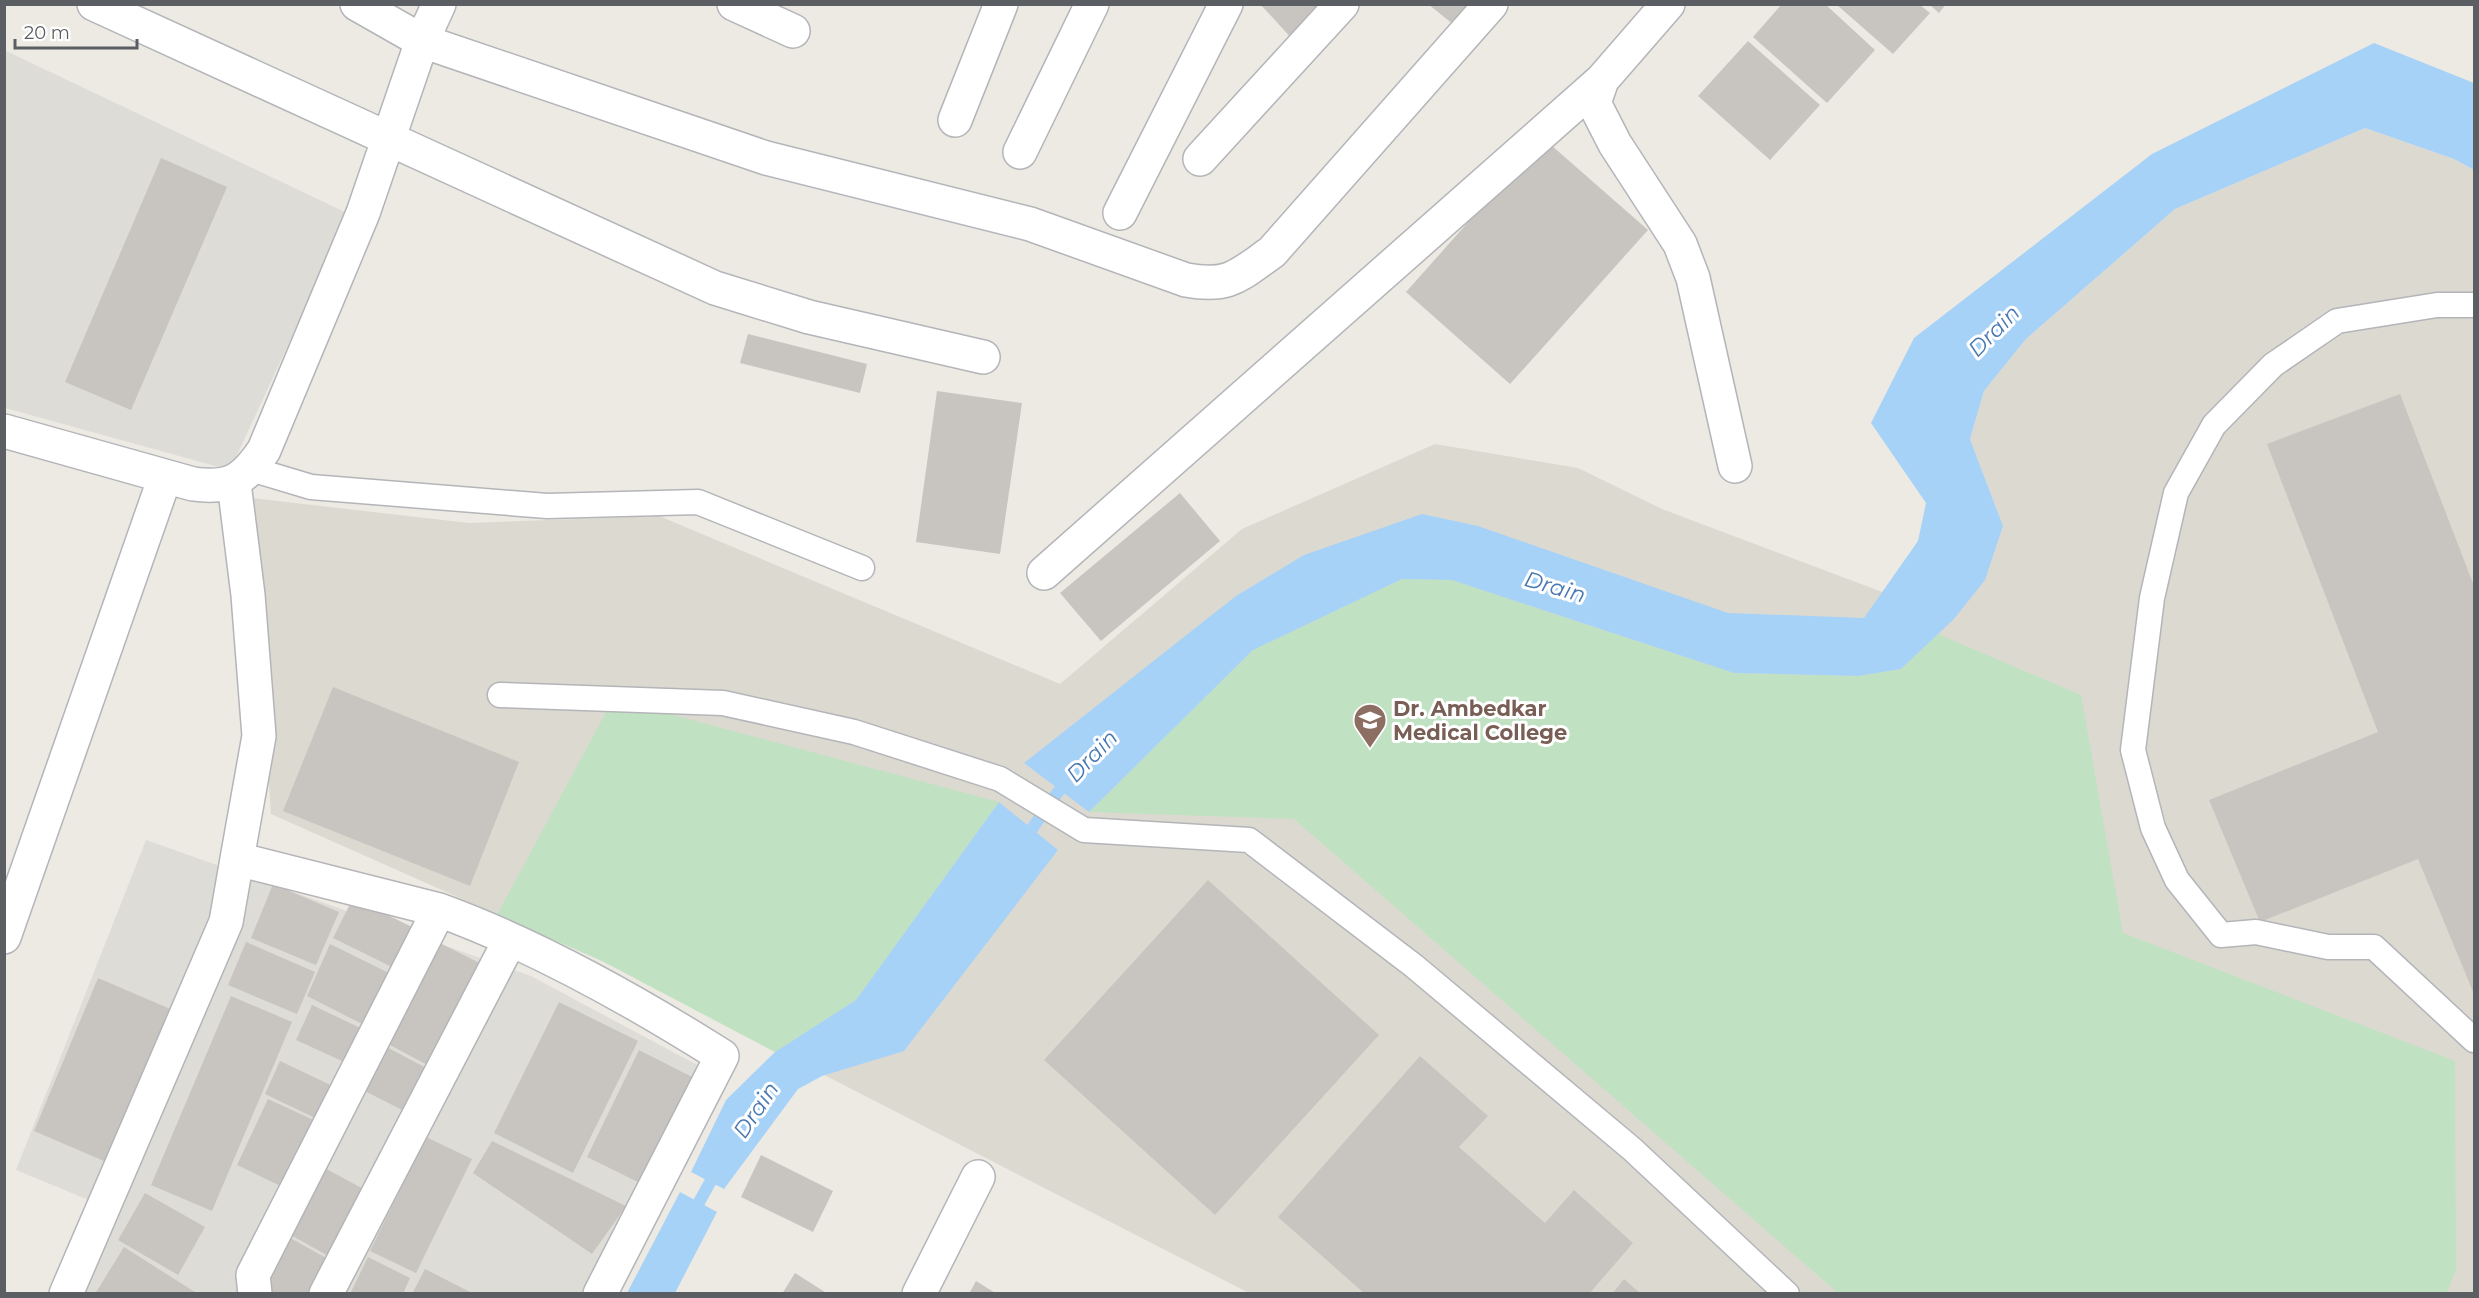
<svg xmlns="http://www.w3.org/2000/svg" width="2479" height="1298" font-family="Montserrat,sans-serif">
<style>
.industrial{fill:#dedcd7}
.education{fill:#dcd9d1}
.green{fill:#c0e2c2}
.water{fill:#a7d2f8}
.lines{fill:none;stroke-linecap:round;stroke-linejoin:round}
.stream{stroke:#a7d2f8;stroke-width:12}
.building{fill:#c8c5c0}
.service-casing{stroke:#b3b5b9;stroke-width:27}
.minor-casing{stroke:#b3b5b9;stroke-width:36}
.service{stroke:#fff;stroke-width:24}
.minor{stroke:#fff;stroke-width:33}
.labels{text-anchor:middle;dominant-baseline:central;stroke-width:6;stroke-linejoin:round;paint-order:stroke}
.education-label{font-size:21px;font-weight:bold;fill:#785e54;stroke:#fff;text-anchor:start}
.water-label{font-size:22px;font-style:italic;fill:#4978b1;stroke:#fff}
</style>
<rect width="100%" height="100%" fill="#eceae2"/>
<path class="industrial" d="M4 50 349 214 230 470 5 408Z
M146 840 531 976 701 1067 587 1293H83L120 1213 16 1170Z"/>
<path class="education" d="M2365 128 2454 159 2474 170V1293H1249L602 961 271 814 251 498 469 523 659 516 1060 684 1242 529 1435 444 1578 468 1662 509 1954 619 2003 526 1970 439 1984 391 2026 339 2175 209Z"/>
<path class="green" d="M1402 579 1452 580 1734 673 1858 676 1901 669 1938 634 2081 695 2123 933 2455 1061 2456 1270 2446 1294 1838 1293 1294 819 1089 812 1253 650Z
M613 699 999 802 856 1000 775 1052 602 961 497 915Z"/>
<path class="water" d="M2374 43 2474 83V170L2454 159 2365 128 2175 209 2026 339 1984 391 1970 439 2003 526 1985 580 1954 619 1901 669 1858 676 1734 673 1452 580 1402 579 1253 650 1089 812 1024 763 1236 596 1304 555 1422 514 1478 526 1728 613 1864 618 1918 541 1926 503 1871 423 1914 338 2152 154Z
M999 802 1058 850 904 1051 822 1076 798 1089 724 1189 691 1172 726 1100 775 1052 856 1000Z
M680 1192 717 1212 675 1293H627Z"/>
<g class="lines">
<path class="stream" d="M1024 840 1068 778
M692 1215 718 1168"/>
</g>
<path class="building" d="M1260 4H1337L1295 42Z
M1428 4H1479L1459 29Z
M1782 4H1825L1875 50 1827 103 1753 37Z
M1929 4H1946L1939 13Z
M1837 5H1920L1930 13 1893 54Z
M1748 41 1820 105 1770 160 1698 96Z
M1543 138 1648 230 1510 384 1406 292Z
M161 158 227 187 131 410 65 382Z
M748 334 867 364 860 393 740 363Z
M937 391 1022 403 1000 554 916 542Z
M2400 394 2474 586V994L2418 859 2260 922 2209 800 2378 732 2267 444Z
M1180 493 1220 541 1101 641 1060 593Z
M333 687 519 762 470 886 283 811Z
M1208 880 1379 1035 1215 1215 1044 1060Z
M273 884 339 912 316 965 251 938Z
M353 898 412 927 392 967 333 938Z
M246 942 315 972 297 1014 228 985Z
M440 943 489 968 437 1070 388 1044Z
M330 944 391 974 366 1026 307 996Z
M98 978 182 1014 118 1167 34 1131Z
M231 996 292 1022 212 1211 151 1185Z
M559 1002 638 1041 573 1173 494 1133Z
M312 1005 369 1032 353 1066 296 1040Z
M377 1042 430 1070 408 1113 355 1086Z
M639 1050 692 1077 640 1183 587 1157Z
M1420 1056 1488 1116 1459 1147 1545 1223 1574 1190 1633 1243 1589 1294H1365L1278 1217Z
M280 1061 337 1088 321 1121 265 1094Z
M268 1099 318 1122 287 1189 237 1165Z
M426 1137 472 1159 416 1273 370 1251Z
M492 1141 626 1206 592 1254 473 1173Z
M761 1155 833 1191 813 1232 741 1197Z
M323 1167 369 1192 332 1258 287 1233Z
M145 1193 205 1227 178 1275 118 1240Z
M285 1235 328 1259 308 1294H272L258 1286Z
M124 1247 198 1294H95Z
M368 1257 410 1278 403 1294H350Z
M425 1269 474 1294H412Z
M795 1273 828 1294H782Z
M1624 1279 1641 1294H1612Z
M976 1281 997 1294H969Z"/>
<g class="lines">
<g class="service-casing">
<path id="service" d="M2474 305H2437L2337 321 2273 365 2214 425 2176 493 2152 598 2133 750 2153 828 2177 880 2221 935 2256 932 2328 947H2374L2474 1040
M251 469 311 487 547 506 698 502 862 568
M500 695 723 703 854 732 1000 779 1084 830 1249 840 1414 966 1632 1149 1787 1294"/>
</g>
<g class="minor-casing">
<path id="minor" d="M94 4 715 288 809 317 983 357
M357 4 422 41 766 158 1030 224 1186 280C1229 288 1238 276 1272 252L1491 4
M734 4 793 31
M1668 4 1602 80 1594 103 1615 144 1680 244 1693 278 1735 466
M955 120 1001 4
M1020 152 1092 4
M1200 159 1342 4
M1120 213 1226 4
M4 431 193 484C230 489 243 481 264 450L363 213 422 41 439 4
M234 483 248 595 259 736 237 859 439 910C535 945 635 1001 722 1056L600 1294
M1044 573 1602 80
M4 937 165 477
M66 1294 226 922 237 859
M255 1294 253 1275 439 910
M326 1294 510 940
M919 1294 978 1177"/>
</g>
<use href="#service" class="service"/>
<use href="#minor" class="minor"/>
</g>
<defs>
<g id="university-pin" transform="scale(1.725)"><path d="M0 17L-7.5 6A9.5 9.5 0 1 1 7.5 6Z" fill="#8d6e63" stroke="#fff"/><path d="M0-5L7-2L0 1L-7-2ZM-4 1L0 2.5L4 1V4Q0 6-4 4Z" fill="#fff"/></g>
</defs>
<g fill-rule="evenodd">
<use href="#university-pin" x="1370" y="720"/>
</g>
<g class="labels">
<g class="education-label">
<text x="1393" y="708">Dr. Ambedkar<tspan x="1393" dy="24">Medical College</tspan></text>
</g>
<g class="water-label">
<text transform="translate(1994 331) rotate(-45)">Drain</text>
<text transform="translate(1555 587) rotate(16)">Drain</text>
<text transform="translate(1092 756) rotate(-46)">Drain</text>
<text transform="translate(756 1110) rotate(-56)">Drain</text>
</g>
</g>
<rect width="2479" height="1298" fill="none" stroke="#5b5e62" stroke-width="12"/>
<path d="M15 39v9h122v-9" fill="none" stroke="#5b5e62" stroke-width="3"/>
<text x="24" y="39" font-size="18" fill="#5b5e62" stroke="#ffffff" stroke-width="4.5" paint-order="stroke">20 m</text>
</svg>
